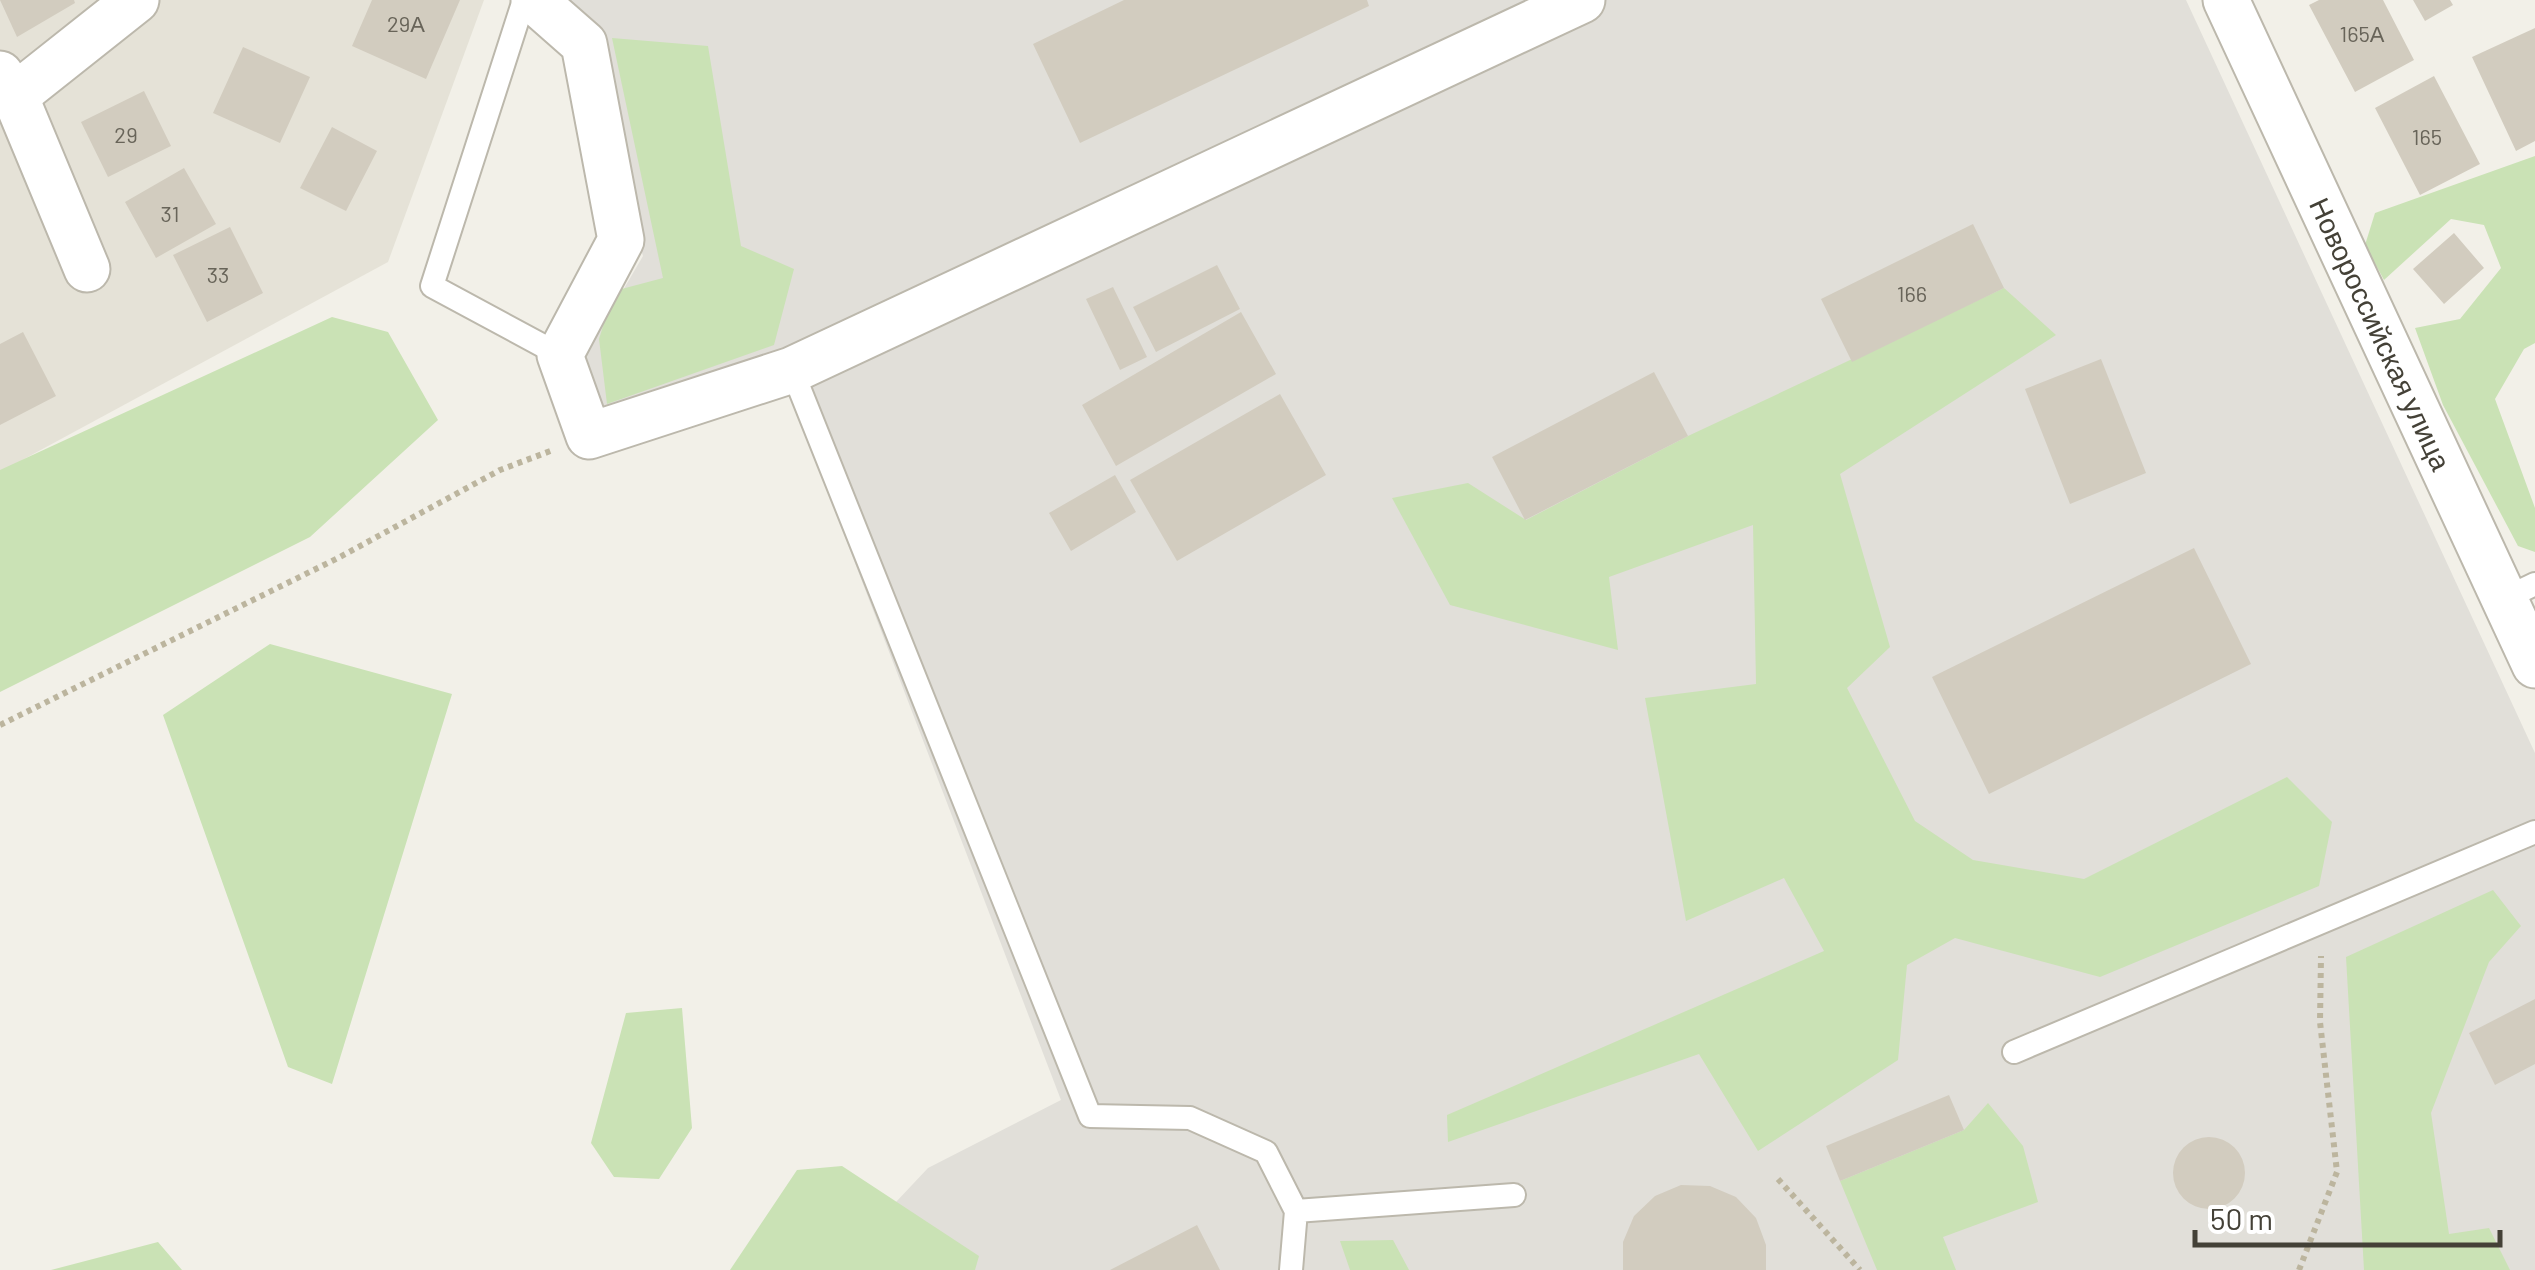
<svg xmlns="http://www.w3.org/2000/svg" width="2535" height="1270" font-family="Barlow,sans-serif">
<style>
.residential{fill:#e5e2d7}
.industrial{fill:#e1dfd9}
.green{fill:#cae2b5}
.building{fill:#d2ccbf}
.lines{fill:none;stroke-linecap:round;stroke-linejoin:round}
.service-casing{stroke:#bcb8ac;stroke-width:26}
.minor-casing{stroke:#bcb8ac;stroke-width:49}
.path{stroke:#bcb59e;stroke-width:6;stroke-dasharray:5 5;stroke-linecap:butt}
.service{stroke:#fff;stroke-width:22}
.minor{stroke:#fff;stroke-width:45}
.labels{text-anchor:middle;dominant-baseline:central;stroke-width:10;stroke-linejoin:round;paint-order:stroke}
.number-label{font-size:22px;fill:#686459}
.street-label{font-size:28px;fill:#444137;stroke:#fff}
</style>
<rect width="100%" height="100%" fill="#f2f0e8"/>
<path class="residential" d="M0 0H484L388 262 0 472Z"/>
<path class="industrial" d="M565 0H2186L2535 753V1270H832L928 1168 1061 1100 779 365 610 424 581 362 643 256Z"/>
<path class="green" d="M612 38 708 46 741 246 794 269 774 345 607 404 599 339 614 291 663 278Z
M2535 156V343L2524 349 2495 399 2535 508V552L2518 546 2443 405 2415 328 2460 319 2501 268 2484 225 2451 219 2384 280 2365 245 2375 213Z
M2004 288 2056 335 1840 474 1890 647 1847 688 1915 821 1973 860 2084 879 2287 777 2332 822 2319 886 2100 977 1955 938 1907 965 1898 1060 1758 1151 1699 1054 1448 1142 1447 1115 1824 951 1784 878 1686 921 1645 698 1756 684 1753 525 1609 577 1618 650 1450 605 1392 498 1468 483 1526 520 1688 436Z
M332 317 388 332 438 420 310 537 0 692V470Z
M270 644 452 694 332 1084 288 1067 163 715Z
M2493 890 2521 926 2489 962 2431 1113 2449 1234 2489 1228 2510 1270H2364L2346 957Z
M682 1008 692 1128 659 1179 614 1177 591 1143 626 1013Z
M1988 1103 2023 1146 2038 1202 1943 1237 1956 1270H1877L1840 1181 1964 1130Z
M842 1166 979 1256 975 1270H730L797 1170Z
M1393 1240 1409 1270H1350L1340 1241Z
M158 1242 182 1270H51Z"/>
<path class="building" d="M0 0H74L75 3 17 37Z
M372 0H460L426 79 352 46Z
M1124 0H1367L1369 6 1080 143 1033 44Z
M2319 0H2383L2414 60 2355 92 2309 5Z
M2413 0H2450L2453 5 2425 21Z
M2535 28V141L2516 151 2472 57Z
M243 47 310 77 280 143 213 113Z
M2434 76 2480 164 2420 195 2375 108Z
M144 91 171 146 108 177 81 122Z
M332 127 377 151 346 211 300 188Z
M184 168 216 224 156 258 125 202Z
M1973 224 2004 288 1852 362 1821 299Z
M230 227 263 293 207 322 173 255Z
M2454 233 2484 268 2444 304 2413 269Z
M1217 265 1240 309 1156 352 1133 307Z
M1113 287 1147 357 1120 370 1086 299Z
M1241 312 1276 374 1116 466 1082 405Z
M23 332 56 396 0 425V344Z
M2101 359 2146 473 2070 504 2025 389Z
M1654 372 1688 436 1525 520 1492 457Z
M1280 394 1326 475 1177 561 1130 480Z
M1115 475 1136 512 1071 551 1049 513Z
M2194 548 2251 664 1989 794 1932 677Z
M2535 999V1064L2495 1085 2469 1033Z
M1949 1095 1964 1130 1840 1181 1826 1146Z
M2173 1173a36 36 0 1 1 72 0a36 36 0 1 1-72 0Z
M1681 1185 1710 1186 1736 1197 1756 1218 1766 1245V1270H1623V1242L1634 1216 1655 1196Z
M1197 1225 1220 1270H1110Z"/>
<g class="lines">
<g class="service-casing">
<path id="service" d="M524 0 432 286 560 355
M792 370 1090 1116 1190 1118 1266 1152 1296 1211 1291 1270
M2504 599 2535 584
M2014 1052 2535 832
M1296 1211 1514 1195"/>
</g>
<g class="minor-casing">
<g id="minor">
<path d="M534 0 584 44 621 240 560 355 589 436 792 370 1582 0"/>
<path id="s1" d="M2226 0 2535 665"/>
<path d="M0 74 15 96 87 269"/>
<path d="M15 96 136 0"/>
</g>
</g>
<path class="path" d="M0 725 338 558 500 470 553 450
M1778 1179 1860 1270
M2299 1270 2337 1172 2320 1022 2321 956"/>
<use href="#service" class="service"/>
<use href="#minor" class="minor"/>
</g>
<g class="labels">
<g class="number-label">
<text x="406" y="23">29А</text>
<text x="2362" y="33">165А</text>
<text x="126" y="134">29</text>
<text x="2427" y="136">165</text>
<text x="170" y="213">31</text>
<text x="218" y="274">33</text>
<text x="1912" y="293">166</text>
</g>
<g class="street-label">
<text stroke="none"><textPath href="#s1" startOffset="368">Новороссийская улица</textPath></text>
</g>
</g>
<path d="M2195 1230v15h305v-15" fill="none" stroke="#444137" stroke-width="5"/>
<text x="2210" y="1230" font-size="30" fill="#444137" stroke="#ffffff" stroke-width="8" paint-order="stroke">50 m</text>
</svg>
